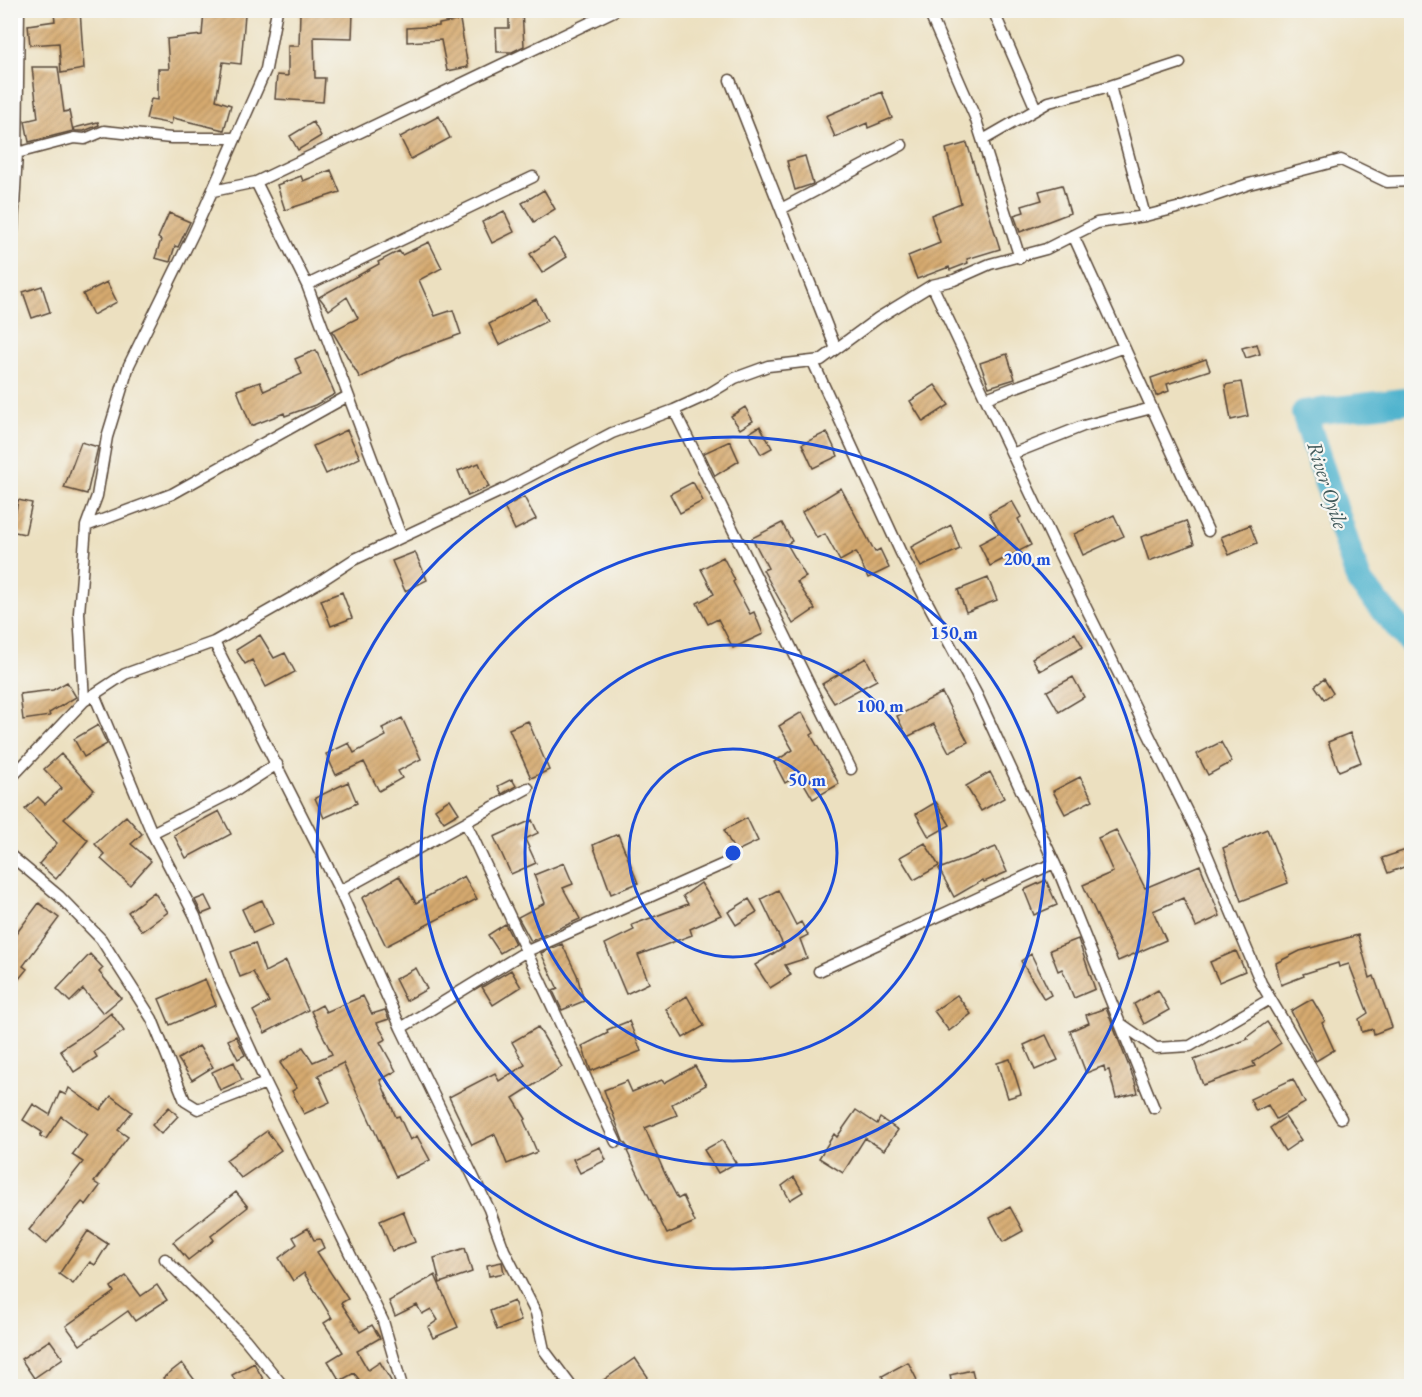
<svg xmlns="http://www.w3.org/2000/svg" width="1422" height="1397" font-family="'EB Garamond',serif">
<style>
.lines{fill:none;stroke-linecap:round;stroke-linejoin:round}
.river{stroke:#4eb2cd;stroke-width:26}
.building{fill:url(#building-hatch)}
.street-casing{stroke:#564536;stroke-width:13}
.street{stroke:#fff;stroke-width:10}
.ring{fill:none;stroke:#1d4ed8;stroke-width:3}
.labels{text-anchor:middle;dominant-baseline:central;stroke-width:4.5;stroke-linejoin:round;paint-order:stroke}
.water-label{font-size:21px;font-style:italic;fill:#425a5b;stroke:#f6f6f2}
.centre{fill:#1d4ed8;stroke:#f6f6f2;stroke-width:3}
.ring-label{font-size:18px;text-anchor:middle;font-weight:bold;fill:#1d4ed8;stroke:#f6f6f2;stroke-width:4.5;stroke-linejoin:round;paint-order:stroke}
</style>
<defs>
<pattern id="building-hatch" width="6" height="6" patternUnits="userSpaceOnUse" patternTransform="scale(1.5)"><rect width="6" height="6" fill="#d6aa6f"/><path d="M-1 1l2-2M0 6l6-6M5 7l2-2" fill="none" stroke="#af8b5b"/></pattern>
</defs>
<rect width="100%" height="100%" fill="#f6f6f2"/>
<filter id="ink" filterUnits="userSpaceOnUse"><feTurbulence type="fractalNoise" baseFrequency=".0167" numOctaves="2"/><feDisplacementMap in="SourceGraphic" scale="12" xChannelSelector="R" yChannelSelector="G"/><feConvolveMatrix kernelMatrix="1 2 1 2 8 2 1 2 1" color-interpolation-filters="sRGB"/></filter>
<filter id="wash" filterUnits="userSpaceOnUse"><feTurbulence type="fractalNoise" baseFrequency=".008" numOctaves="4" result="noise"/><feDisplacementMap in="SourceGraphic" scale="24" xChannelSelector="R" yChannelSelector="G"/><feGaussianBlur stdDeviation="1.35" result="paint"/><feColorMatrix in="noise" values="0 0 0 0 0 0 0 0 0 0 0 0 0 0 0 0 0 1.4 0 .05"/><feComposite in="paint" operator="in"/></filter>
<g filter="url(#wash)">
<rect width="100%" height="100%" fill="#ece0c0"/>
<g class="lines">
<path class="river" d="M1412 400 1304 413 1359 581 1412 644"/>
</g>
<g id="blocks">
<path class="building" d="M80 10 84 69 61 73 59 43 30 45 28 25 55 21 54 14Z
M509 10H522L524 46 512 52H497L496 28H509Z
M204 11 245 14 241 64 223 62 216 100 231 105 224 130 173 118 171 124 146 119 151 99 158 100V69H169L167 39 202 35Z
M300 12 353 13 352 38 314 37 315 78H325L323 102 275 99 277 75 288 76V46H299Z
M460 20 468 67 447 71 441 40 407 42V28L439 26V24Z
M32 67H58L64 112 69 111 73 131 29 142 25 121 38 118Z
M882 92 892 118 868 128 867 123 835 137 826 116Z
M439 116 450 138 411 159 400 137Z
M98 122 99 125 84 131H75L74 128Z
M313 122 321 136 298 150 290 136Z
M967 143 1000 249 967 259 968 263 950 270 949 267 917 279 908 256 940 243 931 215 961 203 946 149Z
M805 156 813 184 795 190 787 161Z
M331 170 340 192 285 210 277 185 301 176 303 181Z
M1062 185 1070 213 1020 232 1014 215 1024 212 1022 206 1042 200 1039 191Z
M544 190 555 209 534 222 522 203Z
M504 211 514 232 492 243 482 222Z
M169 213 190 222 178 247 175 246 170 262 155 258 161 240 158 238Z
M554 238 567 257 542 273 530 254Z
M429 242 442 268 419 280 435 316 453 310 461 334 403 355 360 378 332 331 358 318 347 297 329 310 319 297 379 264 378 262 399 251 402 255Z
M107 282 117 302 93 315 83 294Z
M42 286 50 312 32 318 23 292Z
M536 299 547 321 499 345 489 324Z
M1257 344 1260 354 1246 358 1242 348Z
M316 350 335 394 315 405 285 416 284 413 251 426 237 390 260 382 264 391 302 374 295 359Z
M1007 354 1015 379 989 387 980 363Z
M1206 359 1210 370 1167 384 1169 391 1156 396 1151 378Z
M1241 382 1248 416 1231 420 1225 385Z
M935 385 949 405 923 422 910 401Z
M745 407 753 421 740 429 731 416Z
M760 426 772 448 761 454 749 433Z
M347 430 360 458 326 474 313 446Z
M827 432 838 456 813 468 802 444Z
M730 441 739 461 715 476 704 453Z
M81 442 98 447 87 494 64 488Z
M479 463 489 487 468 496 458 471Z
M693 482 703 501 680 513 670 494Z
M841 488 875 552 880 549 889 568 868 578 856 552 840 561 825 534 817 538 802 512Z
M524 497 536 519 515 530 504 507Z
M18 500 32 503 25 534 10 531V511H16Z
M1012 501 1021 517 1018 519 1031 545 990 566 979 544 1000 533 989 513Z
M1114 515 1124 536 1083 555 1074 534Z
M1186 521 1194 544 1149 561 1141 537Z
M782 523 792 541 787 544 806 577 797 582 815 609 793 624 763 570 768 568 752 538Z
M951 525 960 549 921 567 911 547Z
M1250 525 1257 543 1229 555 1221 537Z
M415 552 427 580 405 591 392 561Z
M723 557 735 580 733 582 750 614 754 612 763 634 733 648 718 619 708 624 697 603 714 594 701 569Z
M988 578 997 600 966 612 958 590Z
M342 592 352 618 331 626 321 600Z
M1075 633 1083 647 1040 671 1032 658Z
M260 635 274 658 285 653 295 672 266 687 252 660 245 664 236 650Z
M866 658 877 680 834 703 822 684Z
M1073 677 1084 697 1059 712 1047 691Z
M1324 679 1333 693 1324 699 1315 686Z
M67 682 76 697 49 713 50 716 23 720 20 694 53 690Z
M942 693 968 742 949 752 934 724 907 737 897 716Z
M802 712 814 733 811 735 839 784 813 799 799 775 785 783 774 762 793 750 779 726Z
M402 718 421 759 398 771 402 778 379 791 364 762 336 775 326 754 349 743 354 753 386 736 382 728Z
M528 721 549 770 531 778 509 729Z
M98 725 107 744 84 757 74 739Z
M1350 733 1361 762 1339 771 1328 742Z
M1221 742 1232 762 1208 775 1197 754Z
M61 754 94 790 64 819 88 840 56 879 39 864 57 843 25 809 38 797 45 804 62 788 44 769Z
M990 772 1004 798 981 811 966 786Z
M1080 777 1093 800 1065 814 1053 791Z
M512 779 516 786 502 794 498 786Z
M348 782 357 803 324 818 315 798Z
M450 799 459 813 444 822 435 809Z
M936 802 950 825 929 837 916 814Z
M219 811 231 834 186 858 174 835Z
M126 816 142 834 131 844 151 861 130 885 101 859 105 855 95 844Z
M747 818 758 841 735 852 724 830Z
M532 820 538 833 525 839 536 863 511 874 494 837Z
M1267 829 1288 883 1241 901 1223 848Z
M1116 830 1145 888 1200 865 1220 916 1196 927 1183 898 1153 911 1166 940 1118 961 1083 885 1113 872 1098 838Z
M618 834 638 883 611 894 593 845Z
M925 843 939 866 914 880 900 857Z
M996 847 1007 872 984 882 983 880 954 897 939 869Z
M1412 848V864L1388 873 1382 858Z
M564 863 573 884 563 888 580 919 531 941 518 917 545 903 534 875Z
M399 876 416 903 464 876 477 899 386 946 362 898Z
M1046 880 1057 905 1034 915 1024 890Z
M701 883 721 915 690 929 692 935 638 955 649 983 626 994 605 944 634 930 632 925 688 904 683 896Z
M778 890 796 925 801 922 808 935 800 939 807 958 785 965 791 975 770 988 755 965 784 947 761 899Z
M154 892 168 912 142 931 128 912Z
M205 896 212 910 202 914 195 900Z
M749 899 757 912 736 925 728 912Z
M262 900 273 924 253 933 242 909Z
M39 903 59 918 23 966 27 969 10 990V942Z
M505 924 515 944 500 953 488 935Z
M1358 935 1370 978 1374 976 1392 1027 1374 1034 1373 1029 1362 1032 1359 1019 1368 1013 1349 964 1339 967 1338 963 1303 974 1304 976 1281 985 1276 963 1300 951Z
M1078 939 1095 989 1074 998 1062 969 1058 971 1050 950Z
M255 943 265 972 286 961 308 1010 265 1033 253 1011 269 1002 253 972 240 977 231 952Z
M562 944 577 975 584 1001 562 1010 553 991 558 989 541 953Z
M1236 951 1245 971 1219 982 1210 962Z
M90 954 103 968 99 972 121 998 103 1013 83 989 70 1002 57 989Z
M1031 954 1051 995 1044 999 1021 961Z
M416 968 427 989 406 1001 395 979Z
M511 970 521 987 493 1005 482 987Z
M205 979 216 1005 170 1025 159 999Z
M1158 990 1169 1010 1144 1024 1134 1004Z
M957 995 971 1014 949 1031 934 1011Z
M363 996 372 1014 385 1010 389 1019 377 1023 386 1039 380 1042 396 1071 380 1080 396 1117 399 1116 410 1140 417 1136 430 1160 396 1177 343 1063 318 1075 330 1102 304 1114 292 1091 297 1088 280 1063 303 1047 313 1062 332 1054 311 1011 322 1005 326 1012Z
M687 996 704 1026 683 1038 666 1009Z
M1312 999 1325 1021 1322 1023 1334 1050 1316 1061 1291 1011Z
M1106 1008 1135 1082 1138 1093 1116 1098 1109 1070 1105 1071 1104 1066 1086 1073 1070 1031 1089 1023 1086 1015Z
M111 1013 124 1031 94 1052 97 1057 74 1072 60 1050 88 1032Z
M629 1021 641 1051 591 1071 582 1046 608 1033 607 1030Z
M1267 1022 1281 1043 1253 1062 1255 1066 1203 1085 1194 1060 1248 1039 1247 1037Z
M538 1027 562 1067 513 1098 526 1119 524 1121 537 1152 507 1164 495 1134 472 1145 449 1097 495 1073 499 1081 525 1065 512 1042Z
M1046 1035 1058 1060 1035 1070 1024 1045Z
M236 1036 245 1055 238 1059 228 1040Z
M199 1046 213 1067 192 1080 178 1059Z
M1010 1059 1021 1094 1008 1098 997 1063Z
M234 1062 242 1080 220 1090 212 1072Z
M695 1066 706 1085 672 1104 677 1115 645 1128 665 1174 678 1199 683 1196 695 1222 667 1234 627 1151 630 1150 623 1141 604 1090 627 1081 632 1092 662 1080 664 1083Z
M1293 1079 1305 1103 1276 1119 1268 1105 1256 1111 1250 1099Z
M69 1088 100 1110 111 1096 132 1112 118 1130 128 1137 94 1182 100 1186 86 1205 82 1202 46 1244 29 1230 83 1162 72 1155 87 1135 61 1116 46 1139 40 1136 42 1132 23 1120 33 1104 50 1115 60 1092 66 1095Z
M169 1107 178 1116 161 1134 152 1125Z
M856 1110 877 1124 880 1118 898 1130 884 1150 865 1138 843 1173 819 1158 834 1134 837 1137Z
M1285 1117 1301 1140 1285 1151 1270 1128Z
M267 1131 281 1150 241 1178 226 1160Z
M722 1140 736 1163 718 1173 704 1150Z
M600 1147 606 1160 580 1173 573 1159Z
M794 1177 803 1192 790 1200 782 1186Z
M236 1192 248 1207 211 1236 214 1240 188 1260 173 1242Z
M1010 1207 1023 1231 1003 1242 990 1218Z
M403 1211 415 1242 392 1251 380 1221Z
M308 1228 314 1240 320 1239 324 1248 317 1252 348 1299 341 1303 360 1332 372 1325 380 1338 357 1351 368 1370 380 1362 394 1386H364L354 1373 340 1381 328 1361 343 1352 324 1323 332 1318 304 1273 293 1281 279 1258 297 1244 293 1237Z
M88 1231 108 1244 95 1265 90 1262 73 1284 59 1274Z
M465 1248 472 1272 440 1283 434 1258Z
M502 1262 504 1273 489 1276 487 1265Z
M435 1275 458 1327 433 1338 428 1327 438 1320 431 1309 422 1314 417 1305 395 1316 389 1301Z
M126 1276 141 1296 157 1285 167 1300 135 1321 128 1311 80 1345 66 1326 114 1292 111 1287Z
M514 1301 521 1321 497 1330 490 1311Z
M50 1340 63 1358 34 1378 21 1359Z
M635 1358 648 1377 644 1380 650 1386H595Z
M908 1362 917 1380 905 1386H887L882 1376Z
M182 1363 199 1386H182L177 1380 169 1386 163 1378Z
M254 1363 267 1386H238L232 1375Z
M972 1370 976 1386H952L950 1375Z"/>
</g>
</g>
<g filter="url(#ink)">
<use href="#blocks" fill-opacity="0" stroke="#564536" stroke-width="1.5"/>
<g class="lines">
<g class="street-casing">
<path id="street" d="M928 10 975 117 1020 258
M993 10 1036 109
M730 80 836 349
M1110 86 1145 216
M983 140 1049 102 1110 86 1180 63
M17 153 74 138 85 139 104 131 171 138H234
M256 182 307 285 401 536
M213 191 256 182 616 10
M781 209 902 145
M1073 235 1208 531
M10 279 17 153 19 10
M307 285 533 177
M932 285 1055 545 1201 840 1261 983 1341 1118
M813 362 901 553 977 695 1061 877 1154 1108
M986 398 1124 347
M674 410 851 769
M1012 454 1083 426 1152 408
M86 526 172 494 348 396
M214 642 340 891 401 1028 489 1209 504 1250 536 1313 544 1350 571 1386
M94 694 152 833 195 916 221 985 266 1083 383 1321 402 1386
M84 701 79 613 86 526 97 496 107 437 129 365 195 230 266 69 277 10
M10 779 84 701 125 674 214 642 316 584 353 560 505 489 612 433 674 410 707 395 735 378 768 366 821 360 878 318 932 285 954 280 990 264 1046 249 1097 223 1145 216 1185 206 1249 184 1341 160 1387 182 1412 181
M466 823 616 1142
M152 833 237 790 277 764
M10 855 59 896 101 939 152 1019 185 1101 198 1109 266 1083
M340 891 528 788
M819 971 1054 863
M1120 1023 1156 1048 1190 1046 1270 999
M401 1028 525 952 726 863
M165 1259 245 1339 283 1386"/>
</g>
<use href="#street" class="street"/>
</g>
</g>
<g class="ring">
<circle cx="733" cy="853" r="104"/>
<circle cx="733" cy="853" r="208"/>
<circle cx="733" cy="853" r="312"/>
<circle cx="733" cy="853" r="416"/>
</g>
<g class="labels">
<g class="water-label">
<text transform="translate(1328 485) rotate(72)">River Oyile</text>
</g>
</g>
<circle cx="733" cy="853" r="9" class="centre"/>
<g class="ring-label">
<text x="1027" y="565">200 m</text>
<text x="954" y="639">150 m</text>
<text x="880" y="712">100 m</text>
<text x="807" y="786">50 m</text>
</g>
<rect width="1422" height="1397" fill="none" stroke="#f6f6f2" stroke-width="36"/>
</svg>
